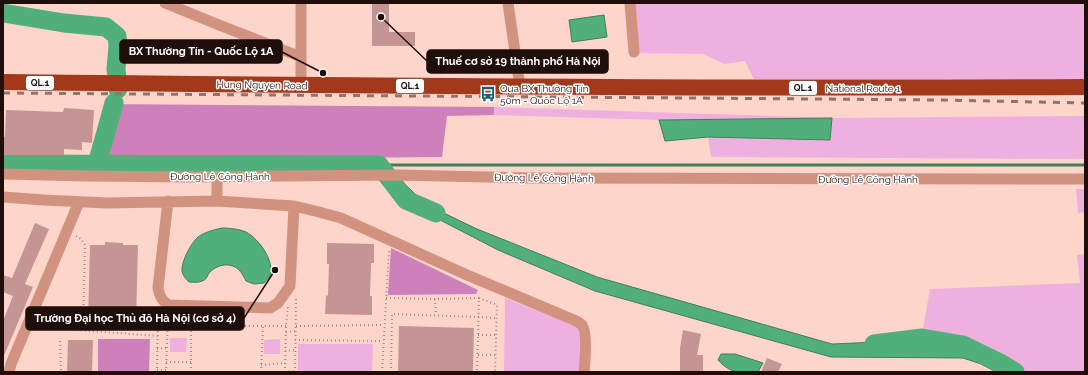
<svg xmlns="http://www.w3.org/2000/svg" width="1088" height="375" font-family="Raleway,sans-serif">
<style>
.green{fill:#eeb0de}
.forest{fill:#ce80ba}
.water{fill:#50af7a;stroke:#417f58}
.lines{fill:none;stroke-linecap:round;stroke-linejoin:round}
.stream{stroke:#417f58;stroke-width:3}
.river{stroke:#50af7a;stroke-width:19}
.building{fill:#c59495}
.path{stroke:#a88980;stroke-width:2;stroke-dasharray:1 3;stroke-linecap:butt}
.minor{stroke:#d19280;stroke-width:11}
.highway{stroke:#a2391a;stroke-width:16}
.rail{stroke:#90736c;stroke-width:3;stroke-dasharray:7 7;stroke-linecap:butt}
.labels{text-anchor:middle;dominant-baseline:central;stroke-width:3;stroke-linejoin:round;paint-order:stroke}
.shield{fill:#fff;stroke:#625654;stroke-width:1}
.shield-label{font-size:9px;font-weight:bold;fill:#1f0e0a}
.street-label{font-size:10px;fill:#1f0e0a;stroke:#fff}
.poi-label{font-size:10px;fill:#1f0e0a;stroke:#fff;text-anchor:start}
.leader{fill:none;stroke:#1f0e0a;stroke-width:1.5}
.callout-dot{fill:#1f0e0a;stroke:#fff;stroke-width:1.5}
.callout{fill:#1f0e0a;stroke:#1f0e0a;stroke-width:1.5}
.callout-label{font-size:11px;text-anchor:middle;font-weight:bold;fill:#fff}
</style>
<rect width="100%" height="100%" fill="#fdd5ca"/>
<path class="green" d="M634 3H1085V79H754L745 61 724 64 703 54 638 53Z
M494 107 832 118 1085 116V159L711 157 708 137 665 141 659 120 494 115Z
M1076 189H1085V212L1078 213Z
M1085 254V372H1021L1006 362 921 340 930 289 1080 283 1077 255Z
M505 298 576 326 583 332 581 372H504Z
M170 338H187L186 352H170Z
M280 339V354H264V340Z
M298 344H373L372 372H298Z"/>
<path class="forest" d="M106 104 494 107V115L447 116 442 157 106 160Z
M391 248 478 290 476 294 388 295Z
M98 339H150L149 372H98Z"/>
<path class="water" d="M604 15 607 37 572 42 569 20Z
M832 118 830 140 708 137 665 141 659 120Z
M398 184 406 185 425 204 477 229 597 277 832 344 921 340 975 348 1006 362 1021 372H996L981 364 963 358 831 357 595 291 498 250 417 208Z
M222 228C230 228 239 229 246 232 259 239 275 261 270 276 269 278 265 281 264 283L254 284 246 281C244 277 242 273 239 270 231 262 218 264 210 272 207 275 207 280 202 281 198 283 193 282 189 282 186 279 183 276 182 271 181 262 191 243 198 237 205 232 213 230 222 228Z
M721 354H735L763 363 758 372C740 372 732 375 718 360Z"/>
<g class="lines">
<path class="stream" d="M379 165H1085"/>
<path class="river" d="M3 13 64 23 106 27 117 36 118 46 116 69 118 89
M3 164 379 165 406 200 436 213
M97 164 114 103
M874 344 922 338 963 345 1002 364 1015 372"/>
</g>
<path class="building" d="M372 3H389V32H415V46H372Z
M64 108 94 110 92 143 82 142V150L64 149V155H3V137H5L6 110 63 112Z
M35 223 49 229 25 284 33 287 3 358V321L13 296 3 292V275L12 278Z
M105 242 123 243V245H138L136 322 88 321 90 245H105Z
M327 243 374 244V263H371L370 296H372V315L325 314 326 295 328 296 329 264H327Z
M399 326 474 328 473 372H398Z
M683 330 701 334 697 355H703V372H680V348Z
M68 340H93L92 372H67Z
M767 358 782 364 778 372H761Z"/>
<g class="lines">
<path class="path" d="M76 236 81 239 85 245 83 330
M386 298 435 299 479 298 477 372
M479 298 497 305 495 372
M435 299 436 315
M158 326 168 327 191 326
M296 326 384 325
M37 327 158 336
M286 332 296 331
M478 335H496
M295 340 383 341
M60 341 61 372
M157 349 167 348
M285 351 295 350
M478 355H496
M166 362H191
M261 365 285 363
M157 370H166
M157 372 158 311
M166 372 168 316
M191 372V326H286
M261 372 263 326
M285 372 286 326 288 307
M285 372 295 371
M295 372 296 298 295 296
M382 372 389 251
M391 372 392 314 479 317 496 318"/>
<path class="minor" d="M165 3 219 25 301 57
M508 3 520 87
M630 3 634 52
M301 85V3
M3 174 88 176 186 177 396 175 532 178 1085 179
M217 176V201
M3 197 44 200 107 203 217 201 294 206 319 212 341 218 467 275 574 320C577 321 580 323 582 325 588 333 585 362 584 372
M168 201 158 288C159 296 162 300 168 305L270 308 278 303 290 286 294 206
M9 372 11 364 79 202"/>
<path class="highway" d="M3 82C364 86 724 89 1085 87"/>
<path class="rail" d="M3 93 689 98 942 100 1085 103"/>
</g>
<defs>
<g id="bus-bare" transform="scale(1.2)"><path d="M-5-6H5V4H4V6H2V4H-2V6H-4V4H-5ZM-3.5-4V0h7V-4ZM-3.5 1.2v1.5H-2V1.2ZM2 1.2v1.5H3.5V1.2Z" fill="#196070" stroke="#fff" stroke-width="2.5" paint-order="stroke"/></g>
</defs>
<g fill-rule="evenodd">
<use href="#bus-bare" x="488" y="94"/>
</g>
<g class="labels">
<g class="shield">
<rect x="26" y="76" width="28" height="14" rx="3"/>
<rect x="396" y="79" width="28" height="14" rx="3"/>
<rect x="789" y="81" width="28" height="14" rx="3"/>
</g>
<g class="shield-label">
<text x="40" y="83">QL.1</text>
<text x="410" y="86">QL.1</text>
<text x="803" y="88">QL.1</text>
</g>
<g class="street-label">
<text transform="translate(262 85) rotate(1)">Hung Nguyen Road</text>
<text x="863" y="88">National Route 1</text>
<text x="220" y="176">Đường Lê Công Hành</text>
<text transform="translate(544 178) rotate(1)">Đường Lê Công Hành</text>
<text x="868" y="179">Đường Lê Công Hành</text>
</g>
<g class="poi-label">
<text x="500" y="88">Qua BX Thường Tín<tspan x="500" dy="12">50m - Quốc Lộ 1A</tspan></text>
</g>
</g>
<path class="leader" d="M323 73L282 52M381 17L427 61M275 270L244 318"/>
<g class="callout-dot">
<circle cx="323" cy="73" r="4"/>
<circle cx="381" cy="17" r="4"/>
<circle cx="275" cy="270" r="4"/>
</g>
<g class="callout">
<rect x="120" y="40" width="162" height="23" rx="4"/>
<rect x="427" y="50" width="181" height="23" rx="4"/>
<rect x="26" y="307" width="218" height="23" rx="4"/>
</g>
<g class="callout-label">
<text x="201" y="55">BX Thường Tín - Quốc Lộ 1A</text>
<text x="518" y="65">Thuế cơ sở 19 thành phố Hà Nội</text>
<text x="135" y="322">Trường Đại học Thủ đô Hà Nội (cơ sở 4)</text>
</g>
<rect width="1088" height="375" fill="none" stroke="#1f0e0a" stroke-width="8"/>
</svg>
